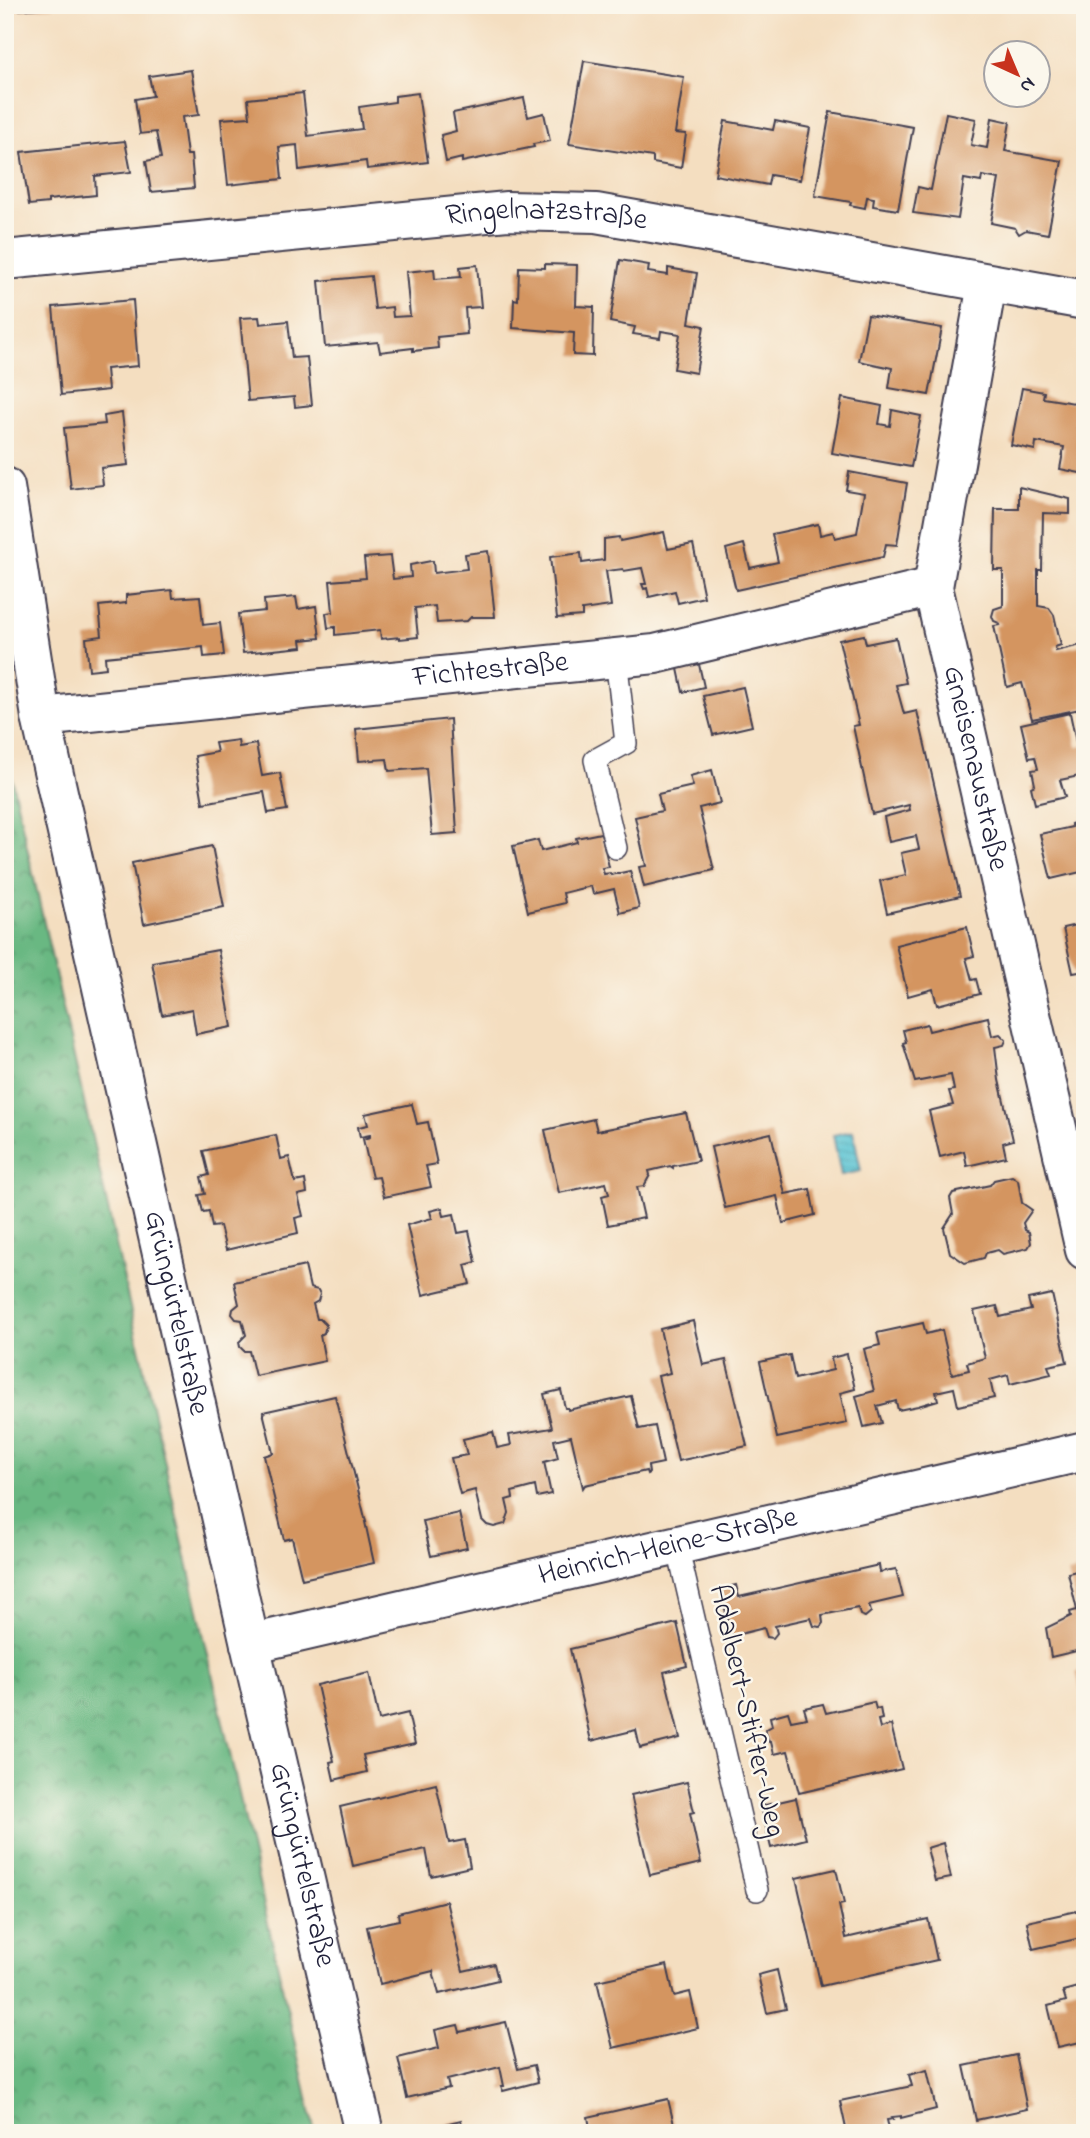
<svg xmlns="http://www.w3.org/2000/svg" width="1090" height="2138" font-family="'Indie Flower',sans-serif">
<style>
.forest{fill:url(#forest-crowns);stroke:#466d5e;stroke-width:2}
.water{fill:url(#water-rules);stroke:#3d7287;stroke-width:2}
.building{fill:#d49561}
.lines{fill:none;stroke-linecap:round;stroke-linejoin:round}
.service-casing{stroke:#423e4f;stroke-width:24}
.minor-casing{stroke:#423e4f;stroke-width:42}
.service{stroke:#fff;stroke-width:21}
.minor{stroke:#fff;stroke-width:38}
.labels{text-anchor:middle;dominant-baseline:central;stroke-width:5;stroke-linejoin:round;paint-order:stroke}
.street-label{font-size:30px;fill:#22223b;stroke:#fbf7ec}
</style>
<defs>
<pattern id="forest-crowns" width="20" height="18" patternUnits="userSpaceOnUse" patternTransform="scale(1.75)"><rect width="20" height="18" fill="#69b882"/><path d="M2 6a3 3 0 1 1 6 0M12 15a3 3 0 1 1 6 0" fill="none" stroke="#56956c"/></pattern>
<pattern id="water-rules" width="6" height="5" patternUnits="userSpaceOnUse" patternTransform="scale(1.75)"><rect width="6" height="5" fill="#58c3d3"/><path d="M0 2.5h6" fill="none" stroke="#4ca7b6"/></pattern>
</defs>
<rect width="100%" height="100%" fill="#fbf7ec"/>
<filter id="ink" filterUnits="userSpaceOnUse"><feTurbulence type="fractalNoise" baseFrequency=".0143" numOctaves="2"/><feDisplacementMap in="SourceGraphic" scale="14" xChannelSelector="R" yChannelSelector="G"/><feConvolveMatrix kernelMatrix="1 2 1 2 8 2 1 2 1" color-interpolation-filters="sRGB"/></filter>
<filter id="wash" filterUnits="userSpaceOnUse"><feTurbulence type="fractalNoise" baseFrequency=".00686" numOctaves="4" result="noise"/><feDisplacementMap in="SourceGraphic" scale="28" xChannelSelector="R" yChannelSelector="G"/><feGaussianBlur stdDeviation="1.57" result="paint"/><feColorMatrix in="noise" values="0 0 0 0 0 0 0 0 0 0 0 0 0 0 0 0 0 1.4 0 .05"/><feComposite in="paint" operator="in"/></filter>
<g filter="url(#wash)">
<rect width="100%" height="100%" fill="#f4dec0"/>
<path class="forest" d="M5 749 315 2133H5Z"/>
<path class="water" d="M853 1131 861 1171 841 1175 833 1135Z"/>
<g id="blocks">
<path class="building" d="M17 5H53V7L17 10Z
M584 61 684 77 675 133 686 134 681 168 653 163V157L569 144Z
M191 70 199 115 182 117 187 155H191L194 188 151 192 146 161 161 158 156 132 140 134 135 99 153 96 149 76Z
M303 93 308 136 362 129 359 107 395 102V96L418 93 428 162 367 169 366 161 299 170 297 145 279 147 282 179 228 185 221 119 250 117 248 99Z
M524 98 528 117 544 113 550 141 533 144 534 147 462 162V158L446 162 441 135 456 131 453 113Z
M830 112 913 127 898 210 873 206 874 198 867 197 865 208 850 205 851 202 815 196Z
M946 113 976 119 971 145 987 148 992 118 1010 122 1005 151 1062 161 1048 234 1026 230 1019 234 1015 228 991 223 999 179 982 176 981 182 964 179 958 219 913 213 918 187 931 190Z
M725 121 773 130 775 121 810 128 800 180 770 175 768 185 715 175Z
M125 141 131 172 95 176 96 195 48 200V203L29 205 21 152Z
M620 260 649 265 648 272 668 275V268L697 273 689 323 704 326 696 373 674 369 680 334 661 331 660 338 633 334 635 327 610 322Z
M545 264 577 265 576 306 594 307 593 356 573 355 574 333 513 328 514 299 518 300 519 267 545 268Z
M477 265 481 307 465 308 467 334 437 337 438 348 413 351V348L380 352 378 342 325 347 319 281 371 276 375 309 392 307 393 317 410 316 406 272 434 269 435 279 461 277 460 267Z
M133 300 138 366 106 369 108 390 61 395 53 307Z
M868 315 942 328 929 395 889 388 892 368 859 361Z
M259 317 260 324 288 321 292 358 307 357 312 405 295 407 294 397 248 401 240 318Z
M1022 388 1044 392 1043 398 1081 404 1077 428 1085 429V474L1060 469 1064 447 1036 442 1035 450 1011 445Z
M842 398 882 406 879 424 890 426 892 410 921 416 911 467 832 453Z
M122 413 128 465 101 468 103 485 71 489 64 428 105 424 104 416Z
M849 472 907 483 897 545 886 544 883 557 736 590 726 549 744 544 750 568 778 562 772 534 818 524 820 535 833 532 835 538 857 533 864 493 846 490Z
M1019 487 1070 499V514L1043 513 1042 570H1038V606L1049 608 1054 615 1061 645 1055 647 1056 651 1081 645 1085 660V708L1032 719 1022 683 1007 687 994 626 1000 625 999 623 994 621 992 616 994 609 1003 606V570H994L995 509H1019Z
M664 532 668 549 693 544 704 597 678 603 675 591 649 597 647 588 644 589 642 584H646L642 568 624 571 623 569 606 571 611 606 582 610V616L557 618 550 557 581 553 582 563 604 560V539L619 537 620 541Z
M488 551 495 617H471L467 621 437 623 435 606 415 608 418 637 400 639V637L381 639 380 630 335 635V627L328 628 326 613 333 612 330 581 366 578 364 558 390 556 393 579 411 577 410 565 431 561H433L434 573 467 569 465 554Z
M172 590 173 598 200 596 203 625 220 623 224 655 204 657 203 647 105 657 106 668 89 670 86 638 102 636 99 606 126 603V595Z
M296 597 298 609 316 606 320 638 301 640 302 647 243 653 238 614 265 611 264 600Z
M864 635 866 644 896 638 906 683 896 685 904 714 917 711 960 896 887 913 880 881 906 875 901 853 919 849 916 836 889 842 884 817 910 810 909 805 872 814 853 726 859 725 839 640Z
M698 660 704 687 683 692 677 664Z
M743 687 752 726 713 735 703 696Z
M1070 713 1077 747 1085 746 1084 775 1060 780 1065 797 1035 804 1031 787 1035 785 1032 770 1038 769 1035 757 1029 758 1021 724Z
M450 719 457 833 432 835 426 768 389 771 387 759 359 761 356 729Z
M238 740 239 747 256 744 262 776 280 773 287 810 268 813 264 792 203 803 195 756 217 752 215 743Z
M712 770 720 803 699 808 714 870 644 887 639 867 646 866 635 817 662 811 658 794 693 786 690 776Z
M1085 820V871L1051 879 1040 834 1072 827 1071 824Z
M601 833 609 867 602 868 604 874 610 873 611 875 630 871 639 908 620 913 614 889 593 894 591 886 563 893 565 903 528 912 513 846 538 840 541 851 577 842 576 838Z
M212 846 224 907 144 924 132 863Z
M1085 923V971L1073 973 1063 928Z
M967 927 974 956 966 958 972 980 976 979 980 994 937 1005 933 989 908 996 896 945Z
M218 950 232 1027 196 1034 192 1009 162 1015 152 962Z
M988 1017 992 1036 1000 1034 1006 1040 1004 1045 995 1047 999 1080 1013 1140 1003 1143 1006 1157 967 1166 964 1151 940 1157 929 1111 953 1105 949 1091 954 1090 951 1075 915 1082 903 1043 906 1042 903 1030 927 1024 929 1031Z
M412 1104 417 1124 428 1122 437 1164 426 1166 431 1187 384 1197 379 1177 372 1178 363 1139 370 1137V1135L360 1137 358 1127 368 1125 365 1114Z
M686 1113 698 1161 673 1166V1168L670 1166 649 1171 650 1175 644 1186 637 1187 644 1218 608 1225 602 1196 609 1194 606 1183 559 1193 545 1130 594 1119 597 1131Z
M771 1133 785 1194 810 1189 815 1215 783 1223 777 1196 725 1208 711 1147Z
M276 1135 281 1159 289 1157 295 1182 305 1180 307 1193 298 1195 303 1216 295 1218 298 1233 226 1250 220 1226 212 1227 209 1211 203 1212 199 1195 205 1194 201 1177 209 1175 203 1151Z
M1012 1176 1018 1180 1022 1203 1032 1210 1023 1223 1025 1230 1029 1232 1031 1243 1028 1248 1003 1254 998 1250 986 1253 984 1258 965 1263 950 1253 944 1228 953 1214 950 1198 953 1193 990 1185 994 1180Z
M442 1208 444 1216 454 1214 458 1233 469 1231 476 1262 465 1265 470 1284 423 1295 407 1225 432 1218 430 1211Z
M305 1266 310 1288 318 1290 320 1294 318 1301 313 1304 317 1319H320L326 1325 324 1333 320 1335 325 1361 255 1376 249 1351H244L240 1347 239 1342 246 1335 242 1320 236 1319 232 1314 233 1309 239 1304 234 1282Z
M1052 1294 1067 1362 1048 1366 1051 1374 1010 1384 1008 1375 990 1380 994 1398 958 1406 954 1388 936 1392 938 1400 918 1406 898 1410 896 1401 877 1406 882 1423 864 1427 856 1396 874 1391 864 1349 880 1345 877 1333 923 1323 926 1334 942 1330 952 1374 969 1370 967 1363 985 1358 974 1311 997 1306 1000 1317 1031 1310 1028 1299Z
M693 1321 703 1365 726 1360 747 1446 678 1461 658 1376 670 1373 660 1329Z
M847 1354 855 1389 840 1393 847 1423 777 1438 760 1362 790 1355 795 1379 833 1370 831 1358Z
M561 1390 565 1408H568V1410L631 1396 639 1429 655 1426 663 1463 648 1466 649 1473 647 1474 646 1471 585 1485 583 1488 571 1436 554 1440 558 1458 544 1462 551 1494 537 1497 535 1486 512 1492 513 1498 506 1500 509 1513 505 1524 494 1527 487 1525 482 1520 475 1490 460 1494 451 1458 467 1455 463 1439 493 1432 497 1448 511 1445 509 1435 552 1428 544 1394Z
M335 1396 366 1522H365L374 1563 302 1579 292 1538 284 1540 264 1456 273 1453 263 1412Z
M459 1513 467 1548 431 1556 423 1521Z
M879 1565 880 1572 896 1569 903 1597 869 1605 871 1612 865 1617 860 1615 858 1608 822 1615 823 1623 820 1627 814 1626 811 1618 775 1626 777 1633 773 1638 767 1637 764 1628 732 1636 720 1589 736 1585 739 1597Z
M1085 1569V1649L1051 1657 1046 1628 1071 1616 1070 1612 1077 1610 1068 1573Z
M677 1623 687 1666 664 1672 680 1738 640 1748 636 1730 591 1741 570 1649Z
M1085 1670V1703L1084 1704 1076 1672Z
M369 1673 379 1720 408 1713 415 1744 363 1755 367 1772 334 1780 330 1762 334 1761 317 1685Z
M874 1702 876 1709 880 1708 882 1719 878 1720 880 1728 891 1725 902 1769 799 1793 788 1751 774 1754 771 1742H769L765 1730 772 1726 770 1717 788 1712 791 1721 807 1718 804 1708 823 1704 826 1713Z
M687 1782 694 1812 690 1813 701 1863 650 1875 631 1795Z
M436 1784 449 1843 465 1840 470 1867 431 1876 426 1849 353 1866 340 1807Z
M796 1798 806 1839 771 1848 761 1806Z
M943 1843 951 1878 935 1881 927 1848Z
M836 1869 844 1904 839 1905 846 1938 928 1919 937 1960 821 1986 796 1878Z
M446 1901 463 1971 494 1964 498 1980 439 1994 433 1971 380 1984 367 1927 399 1920 398 1913Z
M1085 1909V1937L1033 1949 1027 1922Z
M667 1965 674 1996 690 1992 698 2028 613 2048 597 1981Z
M777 1970 786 2009 767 2013 758 1975Z
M1085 1985V2041L1058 2047 1048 2006 1066 2001 1063 1991Z
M506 2022 518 2069 534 2065 538 2082 503 2091 501 2086H504L500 2067 447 2080 449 2088 407 2098 398 2058 439 2048 435 2030 458 2025 460 2032Z
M1016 2055 1027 2109 976 2120 964 2066Z
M927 2070 936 2109 901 2118V2116L892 2117 893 2119 887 2120 890 2133H847L840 2101 912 2086 909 2075Z
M668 2099 676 2133H591L588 2117Z
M461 2120 464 2133H413V2132Z"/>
</g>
</g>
<g filter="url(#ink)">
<use href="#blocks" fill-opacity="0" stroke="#423e4f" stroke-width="2"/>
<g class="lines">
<g class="service-casing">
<path id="service" d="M616 848 595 760 626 743 616 658
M677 1545 757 1890"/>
</g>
<g class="minor-casing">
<g id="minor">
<path id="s1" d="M5 260 507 211 596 213 1085 300"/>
<path id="s2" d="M987 284 933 587 1085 1250"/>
<path id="s3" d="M5 487 41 717 250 1644 364 2133"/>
<path id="s4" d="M41 717 655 654 933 587"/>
<path id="s5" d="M250 1644 1085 1451"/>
</g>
</g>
<use href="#service" class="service"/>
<use href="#minor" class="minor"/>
</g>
</g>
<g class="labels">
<g class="street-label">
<text stroke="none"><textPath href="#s1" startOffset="544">Ringelnatzstraße</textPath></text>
<text stroke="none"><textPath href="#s4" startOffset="452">Fichtestraße</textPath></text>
<text stroke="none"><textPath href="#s2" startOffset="494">Gneisenaustraße</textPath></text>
<text stroke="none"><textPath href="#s3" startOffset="844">Grüngürtelstraße</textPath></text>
<text stroke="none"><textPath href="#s5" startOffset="429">Heinrich-Heine-Straße</textPath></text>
<text transform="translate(746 1711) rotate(77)">Adalbert-Stifter-Weg</text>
<text stroke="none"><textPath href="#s3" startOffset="1410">Grüngürtelstraße</textPath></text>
</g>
</g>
<rect width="1090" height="2138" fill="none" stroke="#fbf7ec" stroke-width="28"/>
<g transform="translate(1017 74) rotate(136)"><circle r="33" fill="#fbf7ec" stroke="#a4a2a5" stroke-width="2"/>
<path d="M0-5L12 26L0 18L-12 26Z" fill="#c8321e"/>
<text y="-10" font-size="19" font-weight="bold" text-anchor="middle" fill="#22223b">N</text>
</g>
</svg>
